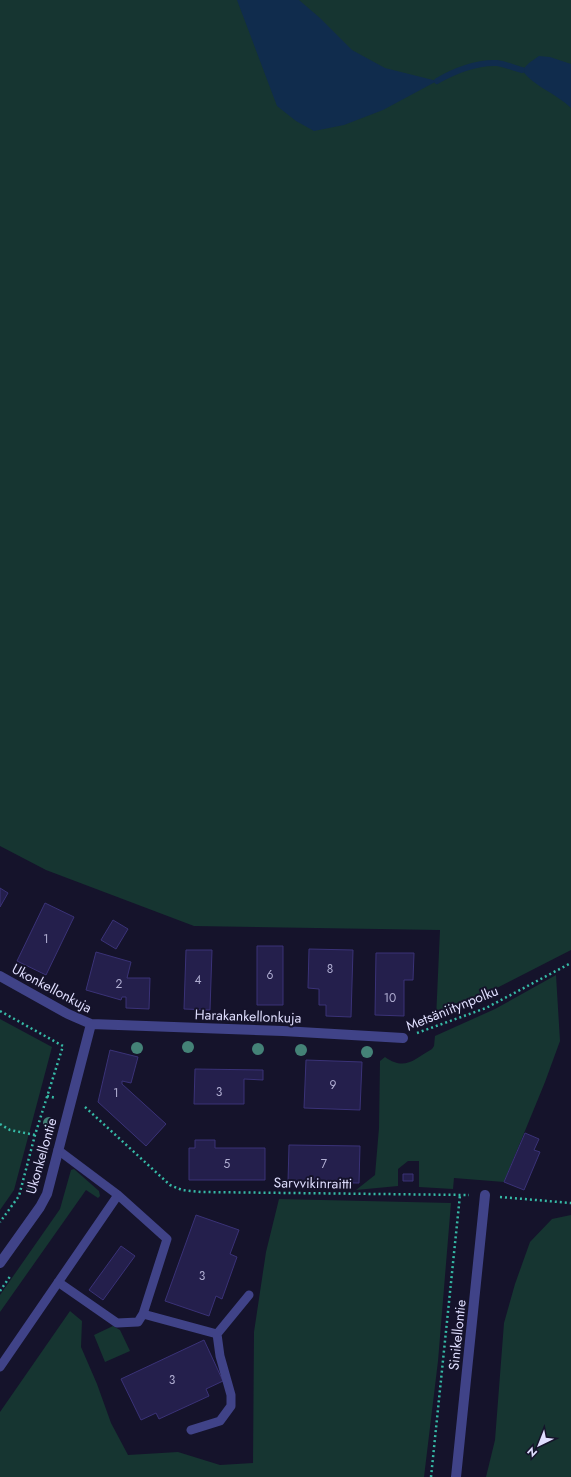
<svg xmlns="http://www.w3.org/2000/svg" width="571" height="1477" font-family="Jost,sans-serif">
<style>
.green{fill:#163531}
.water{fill:#102c4d}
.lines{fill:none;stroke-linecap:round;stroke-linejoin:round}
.stream{stroke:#102c4d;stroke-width:6}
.building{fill:#241f4c;stroke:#3a3277}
.path{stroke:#36baa6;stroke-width:2.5;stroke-dasharray:2 3;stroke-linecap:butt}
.lane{stroke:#404388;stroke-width:9}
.street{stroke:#404388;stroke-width:10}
.tree{fill:#448277}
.labels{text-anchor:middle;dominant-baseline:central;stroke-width:4;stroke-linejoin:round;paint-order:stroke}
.number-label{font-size:12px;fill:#b0aed2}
.street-label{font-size:14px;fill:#dfdefe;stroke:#15132b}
</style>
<rect width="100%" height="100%" fill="#15132b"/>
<path class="green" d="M0 0H571V950L436 1019 440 930 194 926 46 870 0 846Z
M556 975 560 1041 545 1082 504 1182 454 1178 453 1189 419 1187V1161H408L398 1169V1186L356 1190 375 1175 379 1128 380 1061 385 1057C405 1071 413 1060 432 1049L434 1046 435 1036 495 1009Z
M0 1019 52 1047 14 1190 0 1210Z
M74 1169 99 1191 100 1196 98 1198 86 1190 0 1312V1295L60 1209 71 1170Z
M279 1199 451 1203 438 1361 424 1477H0V1412L70 1311 82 1321 81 1347 97 1384 111 1423 128 1455 178 1452 220 1465 253 1463 254 1332 266 1252Z
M571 1215V1477H486L495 1440 504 1323 515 1284 530 1242 552 1219Z
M113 1326 120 1330 130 1351 105 1362 94 1335Z"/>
<path class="water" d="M237 0H299L320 18 352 50 385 68 437 81 383 110 344 125 314 131 296 121 277 106Z
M539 56 550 57 571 64V108C556 93 534 87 522 70L529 63Z"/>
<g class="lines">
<path class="stream" d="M437 81C454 71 477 62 497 63 505 64 514 68 522 70"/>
</g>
<path class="building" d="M0 888 8 893 0 907Z
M45 903 74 917 46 975 17 961Z
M113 920 128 929 116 949 101 940Z
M257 946H283V1005H257Z
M309 949 353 950 351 1017 326 1016V1005H319V989L308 988Z
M186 950H212L210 1010 184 1009Z
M96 952 131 962 127 978H150L149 1009 126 1008V997H122L121 1000 86 990Z
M376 953H414L413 980H404V1016L375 1015Z
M110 1050 138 1057 131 1083 122 1081V1084L166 1124 146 1146 98 1102Z
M306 1060 362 1062 360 1110 304 1108Z
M195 1069 263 1070V1080L244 1079V1104H194Z
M525 1133 539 1139 534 1150 540 1152 524 1190 504 1182Z
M195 1140H215V1148H265V1180H189V1148H195Z
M289 1145 360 1146 359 1183 288 1182Z
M403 1174H413V1181H403Z
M196 1215 239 1230 230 1254 237 1257 222 1299 216 1296 209 1316 165 1301Z
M121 1246 135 1256 103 1300 89 1290Z
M204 1340 223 1381 206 1389 209 1396 159 1419 156 1413 141 1420 121 1379Z"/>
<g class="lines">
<path class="path" d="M0 1011 63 1046 35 1135 19 1196 0 1222
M417 1033 486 1008 571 963
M47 1096 56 1098
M85 1107 170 1185 182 1190 201 1192 469 1195
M0 1124 10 1130 35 1135
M500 1197 571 1203
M0 1291 11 1275
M431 1477 460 1195"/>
<path class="lane" d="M58 1150 118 1195 167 1239 143 1314 138 1322 117 1323 58 1282
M143 1314 217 1334
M0 1367 118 1195
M191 1430 220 1421 231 1406V1395L220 1356 217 1334 249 1295"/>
<path class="street" d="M0 976 68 1014 91 1024 283 1031 403 1038
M0 1263 40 1207 47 1194 91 1024
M456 1477 485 1195"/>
</g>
<g class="tree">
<circle cx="188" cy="1047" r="6"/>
<circle cx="137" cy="1048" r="6"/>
<circle cx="258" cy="1049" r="6"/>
<circle cx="301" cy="1050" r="6"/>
<circle cx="367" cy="1052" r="6"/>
<circle cx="49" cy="1123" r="6"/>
<circle cx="32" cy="1186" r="6"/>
</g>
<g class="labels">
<g class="number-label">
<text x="46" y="939">1</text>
<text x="330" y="969">8</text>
<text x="270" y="975">6</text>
<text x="198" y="980">4</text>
<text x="119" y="984">2</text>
<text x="390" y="998">10</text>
<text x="333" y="1085">9</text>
<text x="219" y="1092">3</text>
<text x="116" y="1093">1</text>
<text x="227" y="1164">5</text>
<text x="324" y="1164">7</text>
<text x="202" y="1276">3</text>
<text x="172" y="1380">3</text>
</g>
<g class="street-label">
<text transform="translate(52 988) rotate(28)">Ukonkellonkuja</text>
<text transform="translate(452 1008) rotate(-22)">Metsäniitynpolku</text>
<text transform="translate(248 1016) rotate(2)">Harakankellonkuja</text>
<text transform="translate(41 1156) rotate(-74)">Ukonkellontie</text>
<text transform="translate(313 1183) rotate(1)">Sarvvikinraitti</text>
<text transform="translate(457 1335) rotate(-84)">Sinikellontie</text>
</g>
</g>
<g transform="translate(539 1445) rotate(223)" stroke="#15132b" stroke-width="3" paint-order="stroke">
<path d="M0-3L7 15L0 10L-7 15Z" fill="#dfdefe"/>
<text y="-6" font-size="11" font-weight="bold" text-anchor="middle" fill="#dfdefe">N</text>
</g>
</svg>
